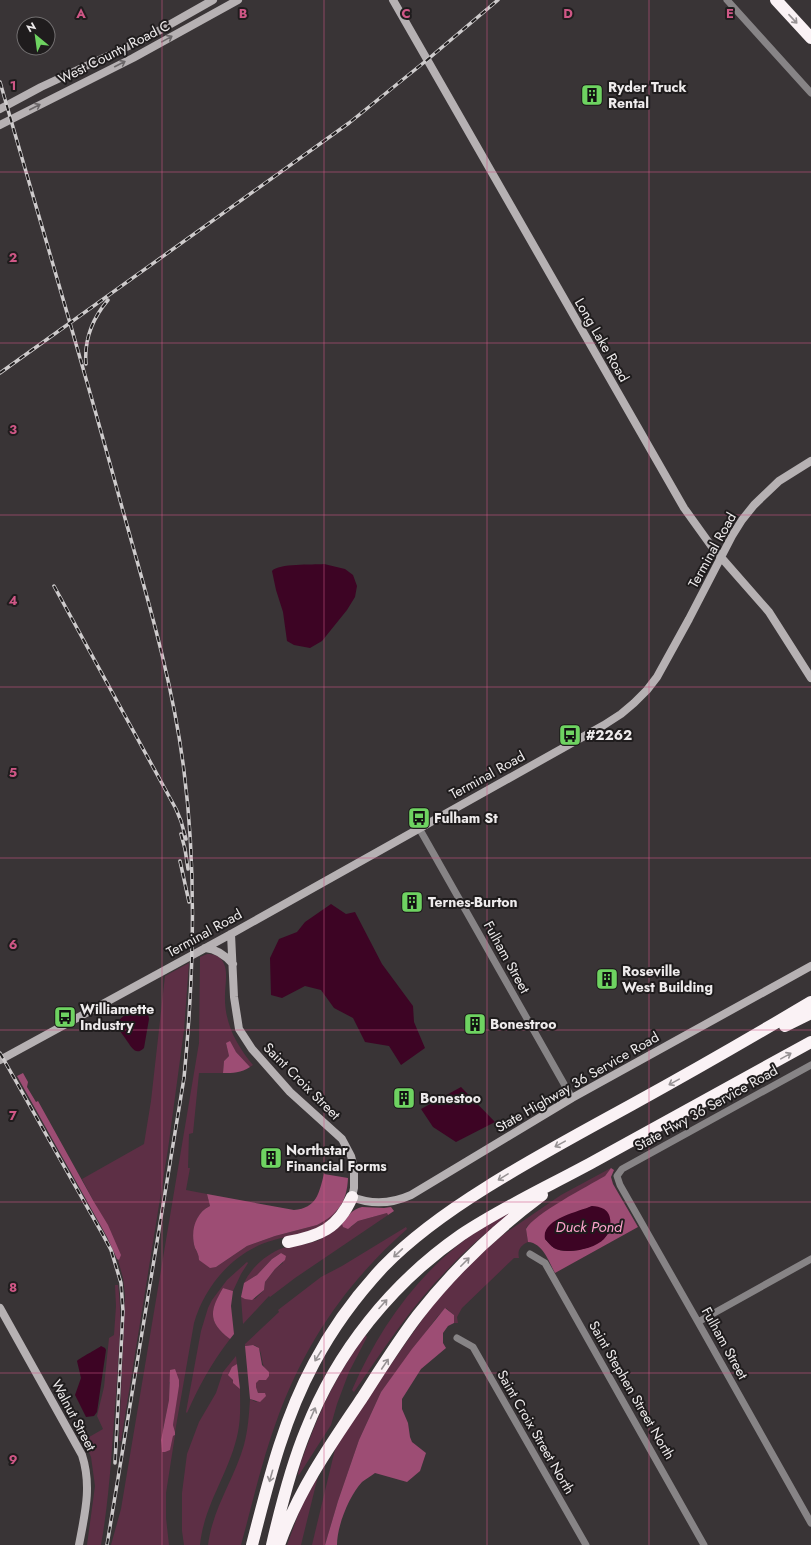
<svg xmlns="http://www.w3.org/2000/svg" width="811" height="1545" font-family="Jost,sans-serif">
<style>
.green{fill:#5d2f45}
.forest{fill:#9d4d74;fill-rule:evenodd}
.water{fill:#3d0424}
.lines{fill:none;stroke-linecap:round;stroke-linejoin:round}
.street{stroke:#878486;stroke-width:7}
.secondary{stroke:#b6b1b3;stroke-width:8}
.highway{stroke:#faf2f5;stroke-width:12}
.rail-casing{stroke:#cecbcc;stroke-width:3.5}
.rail{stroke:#1f1c1d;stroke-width:2;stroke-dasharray:6;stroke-linecap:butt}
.oneway{stroke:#979294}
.oneway2{stroke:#6a6668}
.grid{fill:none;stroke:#cf5786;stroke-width:1;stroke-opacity:0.55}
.labels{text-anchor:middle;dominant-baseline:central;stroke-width:4;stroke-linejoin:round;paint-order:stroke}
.street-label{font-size:14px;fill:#eeebec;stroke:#1f1c1d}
.poi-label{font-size:14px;font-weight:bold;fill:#eeebec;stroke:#1f1c1d;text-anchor:start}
.water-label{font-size:15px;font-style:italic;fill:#fca2cb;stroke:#1f1c1d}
.grid-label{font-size:13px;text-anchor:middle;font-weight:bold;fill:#cf5786;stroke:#1f1c1d;stroke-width:4;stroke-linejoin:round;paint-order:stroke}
</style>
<rect width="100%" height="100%" fill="#393436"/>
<path class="green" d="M207 954C214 954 221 956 224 964 228 972 225 986 225 995 224 1022 236 1045 253 1065L250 1067 236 1052 226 1043 229 1056 224 1061 223 1073H199L193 1133 189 1134 188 1168H190L186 1190 207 1194 210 1206C196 1212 190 1233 195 1248 196 1251 198 1253 199 1257L216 1267 247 1246 275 1236 317 1225 339 1209C319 1234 303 1232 274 1240 235 1250 205 1285 194 1323L175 1432 173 1425 179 1380 169 1382V1400L161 1440 162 1452 170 1449 173 1436 175 1435 166 1493V1518L169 1545H111L121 1509 199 1043 200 957Z
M189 963 184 1030 168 1149 121 1441H119L125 1295 123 1278 118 1260H119L94 1202 82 1179 144 1144 151 1101 165 976Z
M611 1168 605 1176 562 1202 527 1226 526 1229 528 1242C521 1245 517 1250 519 1258H514L462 1308 457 1317 458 1323H454V1315L446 1308 437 1317 381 1392 359 1440 338 1501 325 1545H312L337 1441 431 1307 473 1260 504 1234 561 1195Z
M513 1210V1211C490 1229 469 1247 449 1268 412 1305 383 1350 354 1392L352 1390C376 1335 410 1284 457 1246 474 1232 493 1221 513 1210Z
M387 1213 388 1215 295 1278 270 1297 269 1296 243 1324 241 1297 243 1298 255 1299 264 1290 265 1282 275 1269 283 1263 281 1253 272 1259 257 1275 244 1283C251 1268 266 1254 283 1248 292 1245 303 1245 313 1242 324 1239 333 1231 342 1224L351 1227 358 1221Z
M406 1227 407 1229C348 1281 307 1340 279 1414 263 1456 253 1501 241 1545H208C213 1507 234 1480 244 1445 248 1430 249 1415 250 1399L256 1402 265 1393H258L256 1387V1382L259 1380 265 1369C259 1358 265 1341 245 1346V1344L279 1312 278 1310 321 1277 342 1266Z
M247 1262 248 1263 241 1274 233 1291 223 1288C210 1311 207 1321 230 1339 212 1362 199 1386 187 1413L186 1412 201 1331 208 1308 212 1300 227 1280Z
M115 1285H118C123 1320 118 1358 116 1394 112 1444 110 1495 101 1545H87L95 1486 91 1457 84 1440 103 1429 97 1416 104 1387 109 1338 114 1335 116 1306Z
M365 1335 367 1337 349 1372 337 1404 331 1425 299 1475 298 1474C301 1460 307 1446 312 1433 327 1395 342 1368 365 1335Z
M236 1356 237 1364 228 1373 230 1377 240 1389C240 1403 241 1417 238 1432 230 1472 204 1504 200 1545H184L182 1531V1493L187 1454 199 1422 216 1393 223 1372Z
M318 1476 301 1545H287L301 1507Z"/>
<path class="forest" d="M230 1041 236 1052 250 1067C241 1073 233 1073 223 1073L224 1061 229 1056 226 1043Z
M23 1073 28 1082 27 1087 36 1102 38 1101 94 1202 108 1225 121 1255 119 1260 117 1259 107 1237 17 1076Z
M611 1168 614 1170 611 1177 613 1184 638 1227 555 1273C549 1262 543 1243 528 1242L526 1229C534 1214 588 1186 605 1176ZM592 1206 608 1234C599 1247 568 1256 554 1248 551 1246 548 1242 545 1239L584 1210Z
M324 1174 348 1178C347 1202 338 1214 317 1225L275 1236 247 1246 216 1267 210 1268 199 1260C199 1255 197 1252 195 1248 190 1232 195 1213 210 1206L207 1194 294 1210C317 1208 319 1193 324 1174Z
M362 1207 384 1208 391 1207 394 1211 388 1215 387 1213 358 1221 348 1229 343 1227 342 1224C348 1216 352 1209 362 1207Z
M281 1253 286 1256 285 1260 275 1269 265 1282 264 1290 252 1300 245 1299 241 1297 244 1283 257 1275 272 1259Z
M223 1288 233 1291 231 1306 234 1334 230 1339C207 1322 210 1310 223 1288Z
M445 1308 454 1315V1323L448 1326 443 1333V1343L446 1348 421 1369 402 1399V1409L408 1423 410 1437 412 1442 426 1453 420 1471 407 1482 375 1473C371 1476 366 1479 362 1482 349 1496 337 1526 337 1545H325L338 1501 359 1440 381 1392 412 1349Z
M253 1345 259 1348 262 1365 269 1372V1376L266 1380H259L256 1383V1387L258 1393H265L266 1396 260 1402 250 1399 245 1346Z
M237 1364 240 1389 233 1383V1380L228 1375 232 1367Z
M175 1369 179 1380V1386L173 1425 175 1432V1435L173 1436 170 1450 165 1452H162L161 1440 169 1400 170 1370Z"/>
<path class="water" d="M324 564 345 569 353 575 357 586 355 597 347 610 322 641 310 648 294 645 287 641 283 612 276 590 272 571C279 563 312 565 324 564Z
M331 904 346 914 355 912 382 964 413 1006 414 1022 425 1048 401 1065 389 1046 365 1042 353 1018 334 1008 321 990 305 986 282 998 271 995 270 958 279 939 297 932 305 922Z
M141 1008H147L149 1019 144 1048C136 1056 132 1048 127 1041 123 1034 117 1030 118 1021L126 1014Z
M461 1087 495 1122 456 1142 433 1127 421 1109Z
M592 1206C596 1206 600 1207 604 1209 614 1215 611 1232 604 1239 595 1249 565 1255 554 1248 551 1246 548 1242 545 1239 541 1219 578 1212 592 1206Z
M101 1346 105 1348 106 1350 97 1412 94 1416 86 1417 75 1395 81 1378 77 1361C80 1358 97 1349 101 1346Z"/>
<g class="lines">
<path class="street" d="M727 0 811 93
M419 828 572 1098
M811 1065 622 1169 617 1176 620 1185 698 1322 811 1523
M530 1254 545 1263 704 1545
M698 1322 811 1259
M457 1338 473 1347 586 1545"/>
<path class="secondary" d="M393 0 684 508 712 547 769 612 811 678
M0 109 41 87 146 38 213 0
M0 125 133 58 238 0
M231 934 234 997 239 1029 252 1049 290 1092 342 1139 351 1156 354 1167V1188L352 1197C372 1205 391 1204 411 1195L572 1098 811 966
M205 948C217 949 225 955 233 964
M0 1060 231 934 604 725 621 714 634 703 647 690 657 677 689 619 732 536 742 520 754 505 779 481 811 461
M0 1308 82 1455C92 1486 85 1513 79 1545"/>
<path class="highway" d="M776 0 811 38
M785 1026 811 1013
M288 1242C319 1236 338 1229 352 1197
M252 1545C268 1483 283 1420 314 1363 332 1329 357 1295 383 1267 414 1235 450 1210 487 1187 535 1157 584 1131 633 1104 693 1071 752 1037 811 1002
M272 1545C281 1506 291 1466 306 1430 337 1351 392 1283 461 1235 503 1207 549 1186 593 1162 666 1122 738 1082 811 1042
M279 1545C298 1491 330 1445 362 1398 380 1370 398 1341 418 1315 454 1269 495 1230 542 1195"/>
<g class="rail-casing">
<path id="rail" d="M0 82C41 225 84 367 123 511 147 597 173 682 184 771 197 873 194 975 184 1078L107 1545
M86 364C84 340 92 319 108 300
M0 373 349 123 427 60 498 0
M54 586 176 809 181 821 186 839
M181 834 185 849 188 869
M180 861 189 902
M0 1053 103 1235 111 1250 121 1283 123 1311 115 1463"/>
</g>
<use href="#rail" class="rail"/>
</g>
<defs><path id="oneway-shaft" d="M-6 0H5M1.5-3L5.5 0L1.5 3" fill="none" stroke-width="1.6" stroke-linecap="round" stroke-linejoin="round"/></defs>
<g class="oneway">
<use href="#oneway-shaft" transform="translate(793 19) rotate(47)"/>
<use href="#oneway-shaft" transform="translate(786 1056) rotate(-29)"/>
<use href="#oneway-shaft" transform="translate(674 1082) rotate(151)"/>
<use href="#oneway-shaft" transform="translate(560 1144) rotate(151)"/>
<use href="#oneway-shaft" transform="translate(503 1177) rotate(148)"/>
<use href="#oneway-shaft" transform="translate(398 1253) rotate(137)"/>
<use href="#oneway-shaft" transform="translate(465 1262) rotate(-45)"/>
<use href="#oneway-shaft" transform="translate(383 1304) rotate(-48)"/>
<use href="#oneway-shaft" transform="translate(318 1356) rotate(122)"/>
<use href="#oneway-shaft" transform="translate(385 1364) rotate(-56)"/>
<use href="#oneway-shaft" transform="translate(313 1413) rotate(-66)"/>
<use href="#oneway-shaft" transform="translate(271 1476) rotate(106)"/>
</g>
<g class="oneway2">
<use href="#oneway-shaft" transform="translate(167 39) rotate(-29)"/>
<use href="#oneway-shaft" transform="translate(120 64) rotate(-27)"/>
<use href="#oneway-shaft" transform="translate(35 107) rotate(-27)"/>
</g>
<path class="grid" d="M162 0V1545M324 0V1545M487 0V1545M649 0V1545M0 172H811M0 343H811M0 515H811M0 687H811M0 858H811M0 1030H811M0 1202H811M0 1373H811"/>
<defs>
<g id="building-square" transform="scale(1.15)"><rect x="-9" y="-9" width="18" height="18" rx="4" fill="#6ed361" stroke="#1f1c1d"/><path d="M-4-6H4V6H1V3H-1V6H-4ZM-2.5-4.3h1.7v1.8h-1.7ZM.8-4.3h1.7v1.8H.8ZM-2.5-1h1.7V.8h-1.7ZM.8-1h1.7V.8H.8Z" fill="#111"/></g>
<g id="bus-square" transform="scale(1.15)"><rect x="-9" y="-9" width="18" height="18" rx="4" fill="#6ed361" stroke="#1f1c1d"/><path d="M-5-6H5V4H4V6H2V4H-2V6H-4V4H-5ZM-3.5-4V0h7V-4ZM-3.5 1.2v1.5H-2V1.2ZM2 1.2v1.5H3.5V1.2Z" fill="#111"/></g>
</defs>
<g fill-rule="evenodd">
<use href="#building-square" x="592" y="95"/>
<use href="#bus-square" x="570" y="735"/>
<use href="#bus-square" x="419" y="818"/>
<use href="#building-square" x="412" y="902"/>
<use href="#building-square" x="607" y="979"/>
<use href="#bus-square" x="65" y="1017"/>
<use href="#building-square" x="475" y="1024"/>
<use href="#building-square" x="404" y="1098"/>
<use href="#building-square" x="271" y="1158"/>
</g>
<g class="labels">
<g class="street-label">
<text transform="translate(114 52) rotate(-27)">West County Road C</text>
<text transform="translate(602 340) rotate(60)">Long Lake Road</text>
<text transform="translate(712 550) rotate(-61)">Terminal Road</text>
<text transform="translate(487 775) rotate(-29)">Terminal Road</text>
<text transform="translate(204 933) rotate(-29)">Terminal Road</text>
<text transform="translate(507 957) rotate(61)">Fulham Street</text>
<text transform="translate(302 1081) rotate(45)">Saint Croix Street</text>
<text transform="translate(577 1082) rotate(-30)">State Highway 36 Service Road</text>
<text transform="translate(706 1108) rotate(-29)">State Hwy 36 Service Road</text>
<text transform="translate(725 1343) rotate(61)">Fulham Street</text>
<text transform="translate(632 1390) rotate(60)">Saint Stephen Street North</text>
<text transform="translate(74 1415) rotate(62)">Walnut Street</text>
<text transform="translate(536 1432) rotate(60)">Saint Croix Street North</text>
</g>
<g class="poi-label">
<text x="608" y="87">Ryder Truck<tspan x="608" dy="16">Rental</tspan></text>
<text x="586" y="735">#2262</text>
<text x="434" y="818">Fulham St</text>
<text x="428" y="902">Ternes-Burton</text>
<text x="622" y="971">Roseville<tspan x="622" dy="16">West Building</tspan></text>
<text x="80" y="1009">Williamette<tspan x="80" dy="16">Industry</tspan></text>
<text x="490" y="1024">Bonestroo</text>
<text x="420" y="1098">Bonestoo</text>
<text x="286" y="1150">Northstar<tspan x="286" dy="16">Financial Forms</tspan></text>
</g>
<g class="water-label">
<text x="589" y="1227">Duck Pond</text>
</g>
</g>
<g class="grid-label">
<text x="81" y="18">A</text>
<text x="243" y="18">B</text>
<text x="406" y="18">C</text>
<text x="568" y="18">D</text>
<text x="730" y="18">E</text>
<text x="13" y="90">1</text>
<text x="13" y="262">2</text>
<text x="13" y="434">3</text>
<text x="13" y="605">4</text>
<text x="13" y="777">5</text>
<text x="13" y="949">6</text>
<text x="13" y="1120">7</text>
<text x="13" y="1292">8</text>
<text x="13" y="1464">9</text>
</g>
<g transform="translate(36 36) rotate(331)"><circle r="19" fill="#1f1c1d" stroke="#726f70"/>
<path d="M0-3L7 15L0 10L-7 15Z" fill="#6ed361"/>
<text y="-6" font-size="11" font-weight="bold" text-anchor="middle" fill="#eeebec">N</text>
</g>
</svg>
